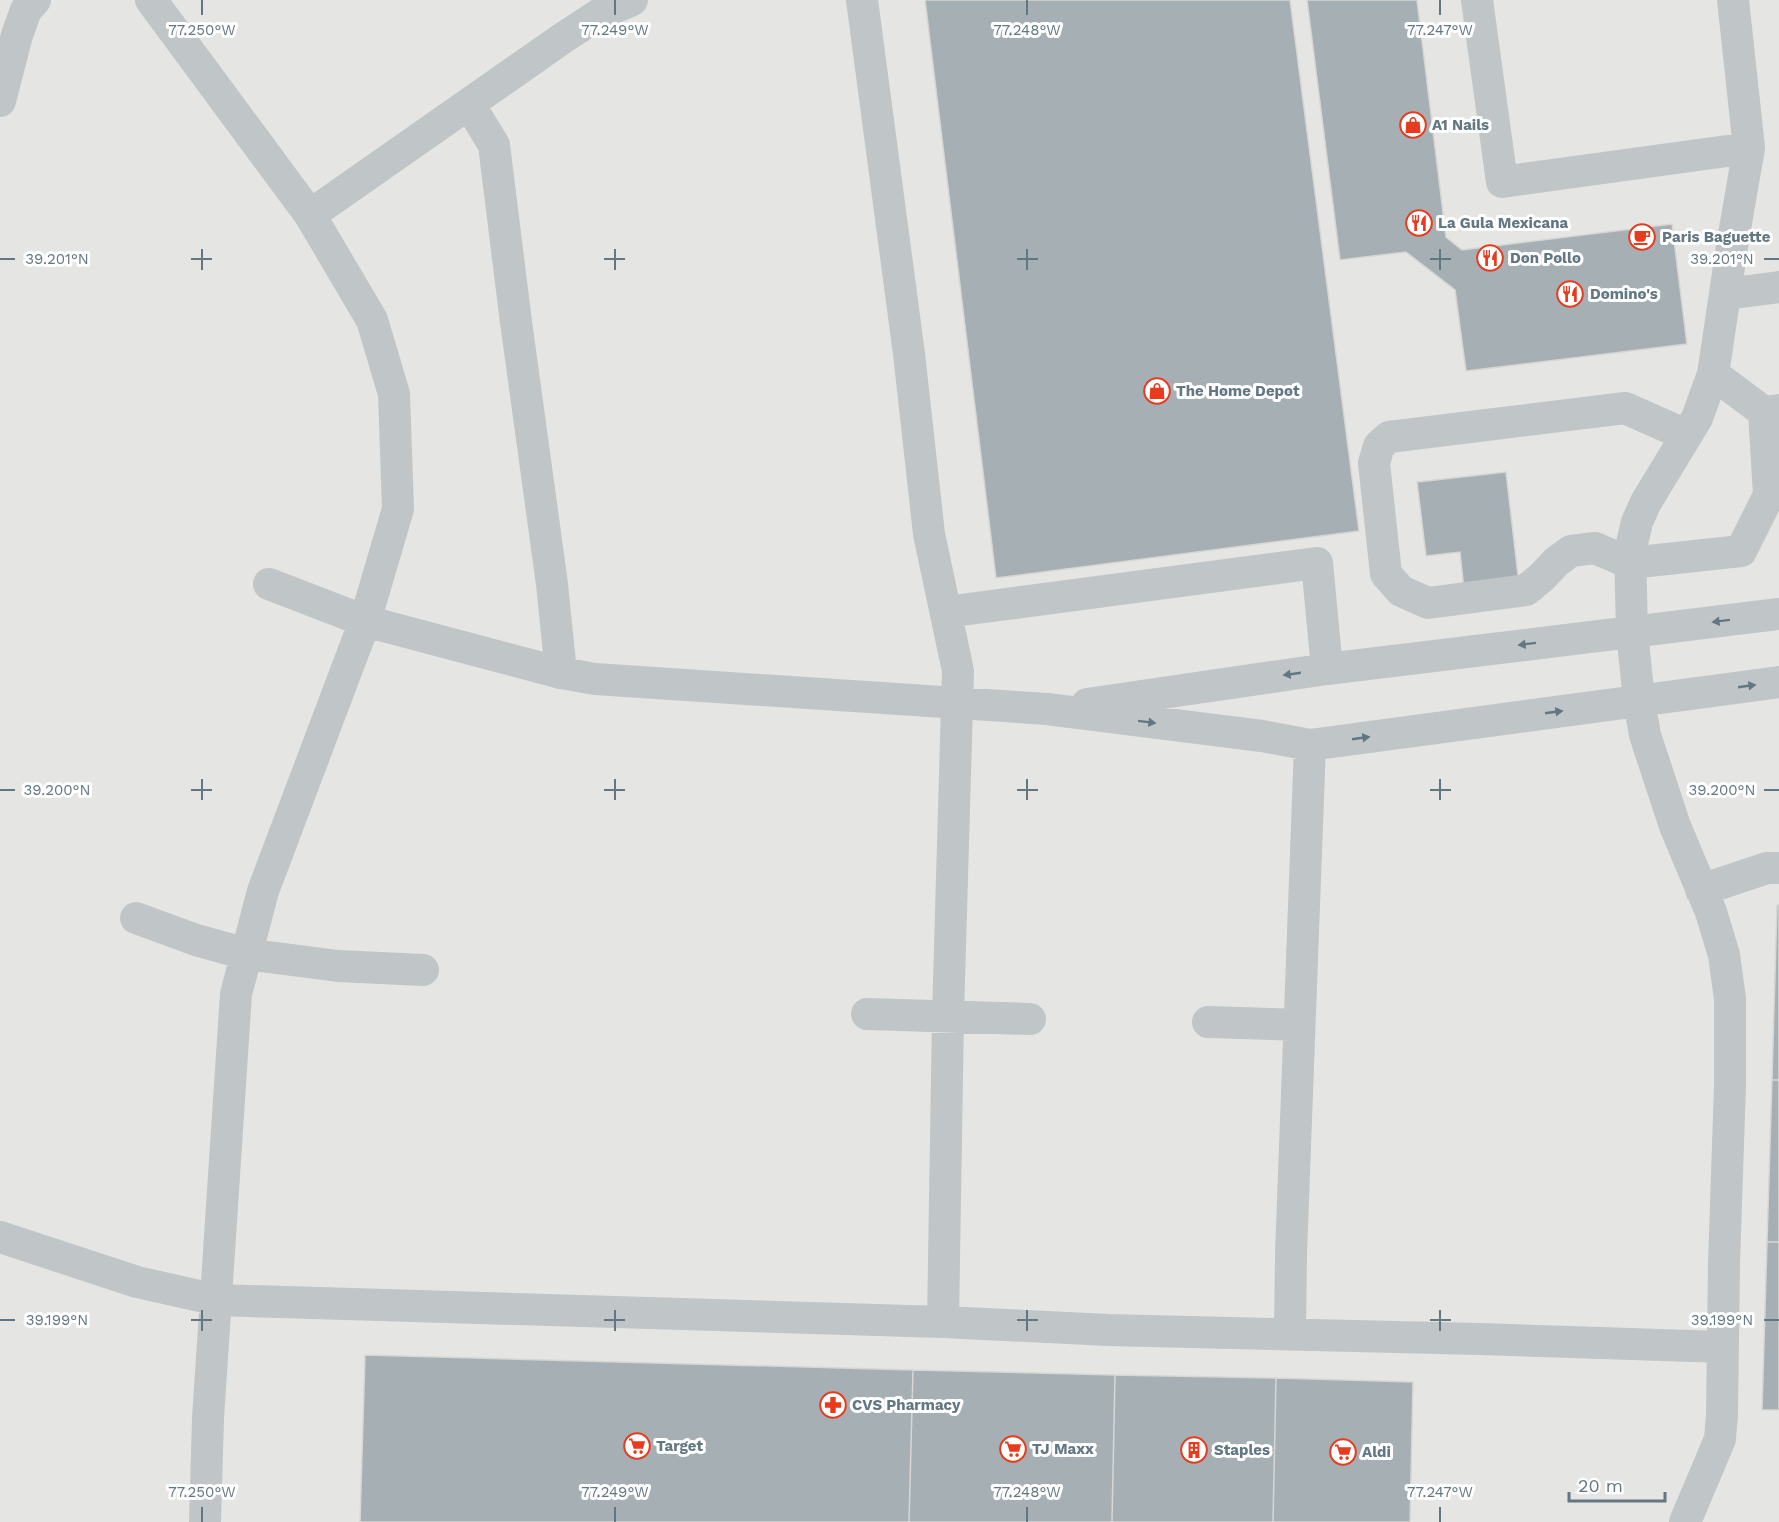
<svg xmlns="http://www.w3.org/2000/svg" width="1779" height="1522" font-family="'Work Sans',sans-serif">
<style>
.built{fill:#e5e6e4}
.building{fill:#a6b0b4;stroke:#d6d6d4;stroke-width:1.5}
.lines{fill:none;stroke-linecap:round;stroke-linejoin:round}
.minor{stroke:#c0c5c7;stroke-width:32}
.oneway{fill:#637783}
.ticks{fill:none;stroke:#637783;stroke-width:2}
.labels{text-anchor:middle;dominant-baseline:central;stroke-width:6;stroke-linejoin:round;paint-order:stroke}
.poi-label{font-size:15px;font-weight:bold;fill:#637783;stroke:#fff;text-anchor:start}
.ticks-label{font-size:15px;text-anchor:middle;fill:#637783;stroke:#fff;stroke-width:6;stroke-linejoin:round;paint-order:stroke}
</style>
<rect width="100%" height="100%" fill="#f5f5f1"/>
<path class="built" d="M0 0H1779V1522H0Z"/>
<path class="building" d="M925 0H1290L1359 531 996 578Z
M1307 0H1417L1446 237 1462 250 1672 224 1687 344 1466 371 1455 290 1406 252 1340 260Z
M1506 472 1519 584 1464 590 1460 552 1426 556 1417 482Z
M1777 905H1779V1080H1772Z
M1772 1080H1779V1242H1767Z
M1767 1242H1779V1410H1762Z
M365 1355 913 1370 909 1522H360Z
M913 1370 1115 1375 1112 1522H909Z
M1115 1375 1276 1378 1273 1522H1112Z
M1276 1378 1413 1382 1410 1522H1273Z"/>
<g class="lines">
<path class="minor" d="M151 0 310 215 372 320 394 394 398 509 365 621 263 891 236 994 208 1418 205 1522
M862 0 909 354 929 534 958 671 948 1016 943 1322
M1477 0 1502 182 1749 148 1733 240 1713 374 1697 418 1646 502 1637 522 1630 552 1632 632 1639 700 1645 735 1675 826 1711 912 1724 955 1730 999V1085L1724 1264 1722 1414 1720 1439 1685 1522
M1733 0 1749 148
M0 101 17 35 26 10 35 0
M469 104 494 145 516 322 552 584 561 673
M310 215 563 38 598 15 632 0
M1726 294 1779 287
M1713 374 1764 412 1779 410
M1686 435 1625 408 1389 437 1379 446 1374 463 1386 574 1401 591 1428 603 1526 590 1542 577 1556 562 1571 551 1595 548 1630 563 1741 551 1769 495 1764 412
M269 584 365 621 561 673 595 679 1047 709 1262 736 1310 745 1779 682
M946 612 1317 563 1327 669
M1087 704 1327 669 1779 614
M1701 890 1767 868H1779
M136 918 196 940 246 954 338 966 423 970
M867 1014 1030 1019
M1208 1022 1299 1025
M0 1237 137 1282 217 1300 943 1322 1109 1330 1480 1339 1723 1347
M1290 1335 1291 1254 1310 745"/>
</g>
<defs><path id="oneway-solid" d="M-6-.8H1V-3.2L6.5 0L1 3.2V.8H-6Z" transform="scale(1.5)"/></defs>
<g class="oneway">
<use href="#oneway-solid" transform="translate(1721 621) rotate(173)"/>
<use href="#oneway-solid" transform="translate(1527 644) rotate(173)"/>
<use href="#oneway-solid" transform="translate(1292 674) rotate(172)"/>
<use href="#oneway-solid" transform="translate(1747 686) rotate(-8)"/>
<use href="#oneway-solid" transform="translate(1554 712) rotate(-8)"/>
<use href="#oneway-solid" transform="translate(1147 722) rotate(7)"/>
<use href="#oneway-solid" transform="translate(1361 738) rotate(-8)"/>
</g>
<path class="ticks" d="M202 0V15M615 0V15M1027 0V15M1440 0V15M202 249V270M615 249V270M1027 249V270M1440 249V270M0 259H15M191 259H212M604 259H625M1017 259H1038M1430 259H1451M1764 259H1779M202 779V800M615 779V800M1027 779V800M1440 779V800M0 790H15M191 790H212M604 790H625M1017 790H1038M1430 790H1451M1764 790H1779M202 1310V1331M615 1310V1331M1027 1310V1331M1440 1310V1331M0 1320H15M191 1320H212M604 1320H625M1017 1320H1038M1430 1320H1451M1764 1320H1779M202 1507V1522M615 1507V1522M1027 1507V1522M1440 1507V1522"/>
<defs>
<g id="shop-ring" transform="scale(1.35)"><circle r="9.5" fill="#fff" stroke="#e83b1e" stroke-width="1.5"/><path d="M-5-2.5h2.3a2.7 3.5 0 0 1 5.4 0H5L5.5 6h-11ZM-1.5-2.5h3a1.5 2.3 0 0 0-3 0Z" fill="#e83b1e"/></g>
<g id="restaurant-ring" transform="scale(1.35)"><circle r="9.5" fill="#fff" stroke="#e83b1e" stroke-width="1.5"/><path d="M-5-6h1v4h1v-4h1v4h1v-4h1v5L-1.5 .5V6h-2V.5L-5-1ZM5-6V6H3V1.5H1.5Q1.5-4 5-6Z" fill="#e83b1e"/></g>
<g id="cafe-ring" transform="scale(1.35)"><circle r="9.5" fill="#fff" stroke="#e83b1e" stroke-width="1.5"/><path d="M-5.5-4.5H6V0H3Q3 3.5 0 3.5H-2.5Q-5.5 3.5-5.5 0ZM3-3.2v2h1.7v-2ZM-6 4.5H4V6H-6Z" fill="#e83b1e"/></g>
<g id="pharmacy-ring" transform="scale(1.35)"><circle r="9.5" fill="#fff" stroke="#e83b1e" stroke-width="1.5"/><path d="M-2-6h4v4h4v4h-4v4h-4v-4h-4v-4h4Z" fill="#e83b1e"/></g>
<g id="supermarket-ring" transform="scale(1.35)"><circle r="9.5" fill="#fff" stroke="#e83b1e" stroke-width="1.5"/><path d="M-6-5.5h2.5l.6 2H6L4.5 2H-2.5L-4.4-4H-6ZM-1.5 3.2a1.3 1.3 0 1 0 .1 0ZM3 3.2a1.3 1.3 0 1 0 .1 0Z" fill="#e83b1e"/></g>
<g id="building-ring" transform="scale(1.35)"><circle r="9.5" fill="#fff" stroke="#e83b1e" stroke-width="1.5"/><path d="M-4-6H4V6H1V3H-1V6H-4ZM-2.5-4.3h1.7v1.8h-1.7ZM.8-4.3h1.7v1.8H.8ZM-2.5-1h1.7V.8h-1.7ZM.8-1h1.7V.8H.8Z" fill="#e83b1e"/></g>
</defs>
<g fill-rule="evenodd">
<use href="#shop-ring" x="1413" y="125"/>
<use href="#restaurant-ring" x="1419" y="223"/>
<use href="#cafe-ring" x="1642" y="237"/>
<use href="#restaurant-ring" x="1490" y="258"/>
<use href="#restaurant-ring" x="1570" y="294"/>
<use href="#shop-ring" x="1157" y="391"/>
<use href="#pharmacy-ring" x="833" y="1405"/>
<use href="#supermarket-ring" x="637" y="1446"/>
<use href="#supermarket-ring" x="1013" y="1449"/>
<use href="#building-ring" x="1194" y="1450"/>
<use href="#supermarket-ring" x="1343" y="1452"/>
</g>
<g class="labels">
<g class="poi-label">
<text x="1432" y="125">A1 Nails</text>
<text x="1438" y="223">La Gula Mexicana</text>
<text x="1662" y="237">Paris Baguette</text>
<text x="1510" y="258">Don Pollo</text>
<text x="1590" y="294">Domino's</text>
<text x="1176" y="391">The Home Depot</text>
<text x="852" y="1405">CVS Pharmacy</text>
<text x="656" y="1446">Target</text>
<text x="1032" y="1449">TJ Maxx</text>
<text x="1214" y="1450">Staples</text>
<text x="1362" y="1452">Aldi</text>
</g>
</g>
<g class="ticks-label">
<text x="202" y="35">77.250°W</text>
<text x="615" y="35">77.249°W</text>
<text x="1027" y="35">77.248°W</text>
<text x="1440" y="35">77.247°W</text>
<text x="57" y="264">39.201°N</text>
<text x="1722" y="264">39.201°N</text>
<text x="57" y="795">39.200°N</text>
<text x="1722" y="795">39.200°N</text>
<text x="57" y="1325">39.199°N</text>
<text x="1722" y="1325">39.199°N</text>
<text x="202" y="1497">77.250°W</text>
<text x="615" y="1497">77.249°W</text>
<text x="1027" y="1497">77.248°W</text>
<text x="1440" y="1497">77.247°W</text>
</g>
<path d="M1569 1492v9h96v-9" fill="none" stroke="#637783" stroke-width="3"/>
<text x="1578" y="1492" font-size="18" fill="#637783" stroke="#ffffff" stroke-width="4.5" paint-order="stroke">20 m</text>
</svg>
